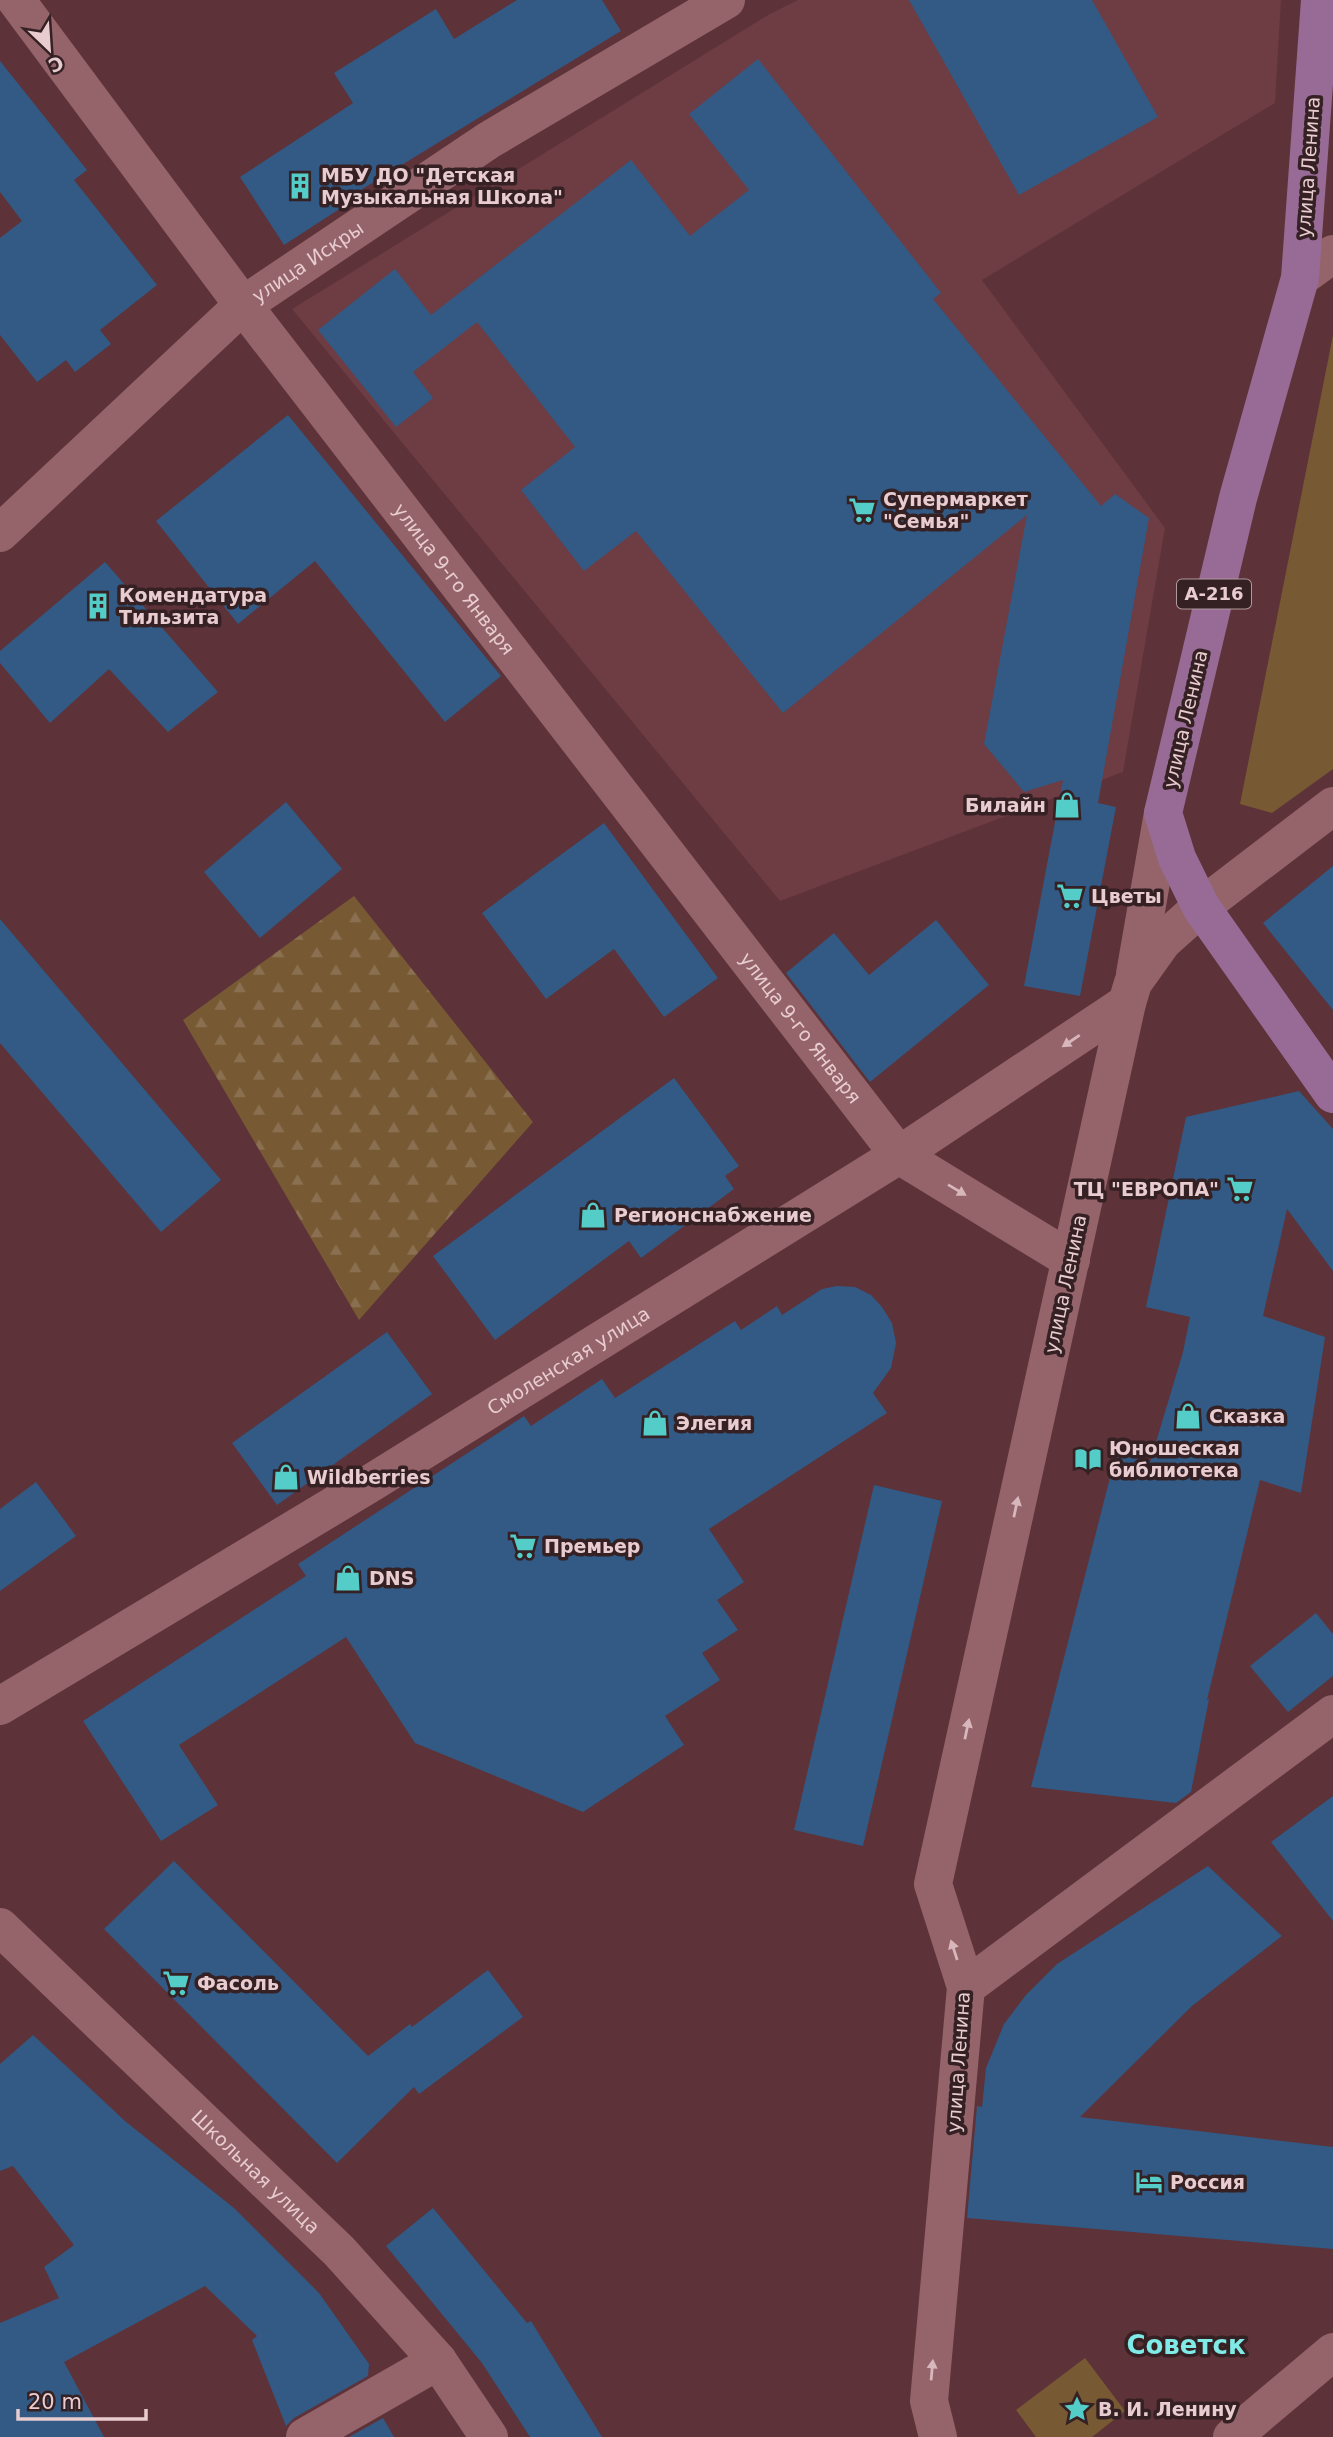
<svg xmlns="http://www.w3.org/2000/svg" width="1333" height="2437" font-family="'DejaVu Sans',sans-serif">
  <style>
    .built { fill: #6e3c43 }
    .green { fill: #775934 }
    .forest { fill: url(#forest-firs) }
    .building { fill: #325a84 }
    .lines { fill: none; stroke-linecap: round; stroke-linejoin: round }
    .minor { stroke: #94646a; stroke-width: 38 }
    .tertiary { stroke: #94646a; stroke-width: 38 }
    .primary { stroke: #976b96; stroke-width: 38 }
    .oneway { fill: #d7b7bb }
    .labels { text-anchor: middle; stroke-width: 7; stroke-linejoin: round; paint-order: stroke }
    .shield { fill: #352124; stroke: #b2999c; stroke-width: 2 }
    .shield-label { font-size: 18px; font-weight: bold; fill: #e8cccf }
    .street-label { font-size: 19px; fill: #e8cccf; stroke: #352124 }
    .poi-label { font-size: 19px; font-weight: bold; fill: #e8cccf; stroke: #352124; text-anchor: start }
    .district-label { font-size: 26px; font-weight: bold; fill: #80ebe6; stroke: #352124 }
  </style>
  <defs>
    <pattern id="forest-firs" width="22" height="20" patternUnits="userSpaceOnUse" patternTransform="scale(1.75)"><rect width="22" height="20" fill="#775934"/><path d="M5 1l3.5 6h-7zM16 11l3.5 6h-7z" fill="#8a7050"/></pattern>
  </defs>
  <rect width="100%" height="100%" fill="#5d3238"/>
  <path class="built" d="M798,0H1281L1275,103L982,280L1165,528L1123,772L780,901L292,309L768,15Z"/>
  <g class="green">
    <path d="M1333,335V769L1272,813L1240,804Z"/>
    <path d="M1085,2358L1125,2411L1092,2437H1036L1016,2410Z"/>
  </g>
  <path class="forest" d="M354,896L533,1122L359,1320L183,1020Z"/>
  <g class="building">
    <path d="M517,0H602L621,31L359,191L361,195L284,245L240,177L353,103L334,73L436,9L454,39Z"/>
    <path d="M909,0H1092L1158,117L1019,195Z"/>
    <path d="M758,59L941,293L933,299L1101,506L1115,494L1149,518L1098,803L1116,807L1080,996L1024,986L1063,780L1024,792L984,744L1027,515L783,713L636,531L584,571L521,490L575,447L477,322L413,372L433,398L396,427L318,330L395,269L431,315L631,160L690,236L749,190L689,114Z"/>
    <path d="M0,61L87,170L74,180L157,285L100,330L111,344L75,372L66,360L37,382L0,335V238L22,221L0,192Z"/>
    <path d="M288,415L501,676L445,722L315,561L238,624L156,521Z"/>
    <path d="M105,562L218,692L168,732L109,669L50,723L0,663V651Z"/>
    <path d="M286,802L342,869L260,938L204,872Z"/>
    <path d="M604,823L718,978L664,1017L614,949L546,999L482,913Z"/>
    <path d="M1333,866V1010L1263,923Z"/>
    <path d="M0,919L221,1180L161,1232L0,1043Z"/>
    <path d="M936,920L989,985L870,1082L786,973L834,933L869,975Z"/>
    <path d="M674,1078L739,1166L725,1176L734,1189L641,1258L629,1241L495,1340L433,1256Z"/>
    <path d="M1299,1091L1333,1129V1271L1287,1209L1263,1316L1325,1337L1301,1493L1260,1480L1207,1700L1209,1699L1191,1792L1176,1803L1031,1787L1116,1454L1150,1462L1183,1352L1190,1317L1146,1307L1186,1117Z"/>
    <path d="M837,1286L855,1287L871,1295L882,1307L892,1323L896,1343L891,1368L873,1393L887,1413L709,1529L744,1582L717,1600L738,1630L702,1653L720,1680L665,1716L684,1745L583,1812L415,1743L346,1637L179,1745L218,1805L161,1841L83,1721L306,1576L298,1564L524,1416L531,1426L602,1379L615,1398L735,1321L741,1330L777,1306L782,1315L822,1289Z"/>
    <path d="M387,1332L432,1394L277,1505L232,1443Z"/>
    <path d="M36,1482L76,1536L0,1591V1509Z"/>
    <path d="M874,1485L942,1501L863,1846L794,1830Z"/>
    <path d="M1316,1613L1333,1634V1676L1288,1712L1250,1666Z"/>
    <path d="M1333,1796V1921L1271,1842Z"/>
    <path d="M174,1861L368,2056L410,2024L412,2027L488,1970L523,2017L419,2094L414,2087L337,2163L104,1929Z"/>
    <path d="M1208,1866L1282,1936L1192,2006L1080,2117L1333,2147V2249L967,2218L977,2106L982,2107L986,2068L1004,2024L1026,1995L1057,1964Z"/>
    <path d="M33,2035L125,2121L234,2208L319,2293L369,2364L368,2376L294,2418L286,2426L252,2340L257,2336L205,2286L64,2362L104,2437H0V2323L59,2298L44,2267L74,2245L13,2166L0,2171V2064Z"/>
    <path d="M433,2208L527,2323L531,2321L602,2437H530L482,2363L386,2246Z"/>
    <path d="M383,2418L394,2437H349Z"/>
  </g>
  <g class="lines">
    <g class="minor">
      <path id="s1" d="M16,0L243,305L899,1155L1071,1260"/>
      <path id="s2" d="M0,533L243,305L489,140L726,0"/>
      <path d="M1135,974L1163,813"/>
      <path id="s3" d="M0,1706L371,1483L899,1155L1127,1003"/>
      <path id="s4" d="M0,1927L339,2251L438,2361L489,2437"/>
      <path d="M966,1987L1333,1714"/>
      <path d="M305,2437L438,2361"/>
      <path d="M938,2437L929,2401L966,1987L933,1884L1127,1003L1133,983L1163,941L1201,907L1333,806"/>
      <path d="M1232,2437L1333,2352"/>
    </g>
    <path class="tertiary" d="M1300,278L1333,254"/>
    <path class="primary" d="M1320,0L1300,278L1238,498L1163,813L1177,858L1201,907L1333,1094"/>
  </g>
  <defs><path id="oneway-solid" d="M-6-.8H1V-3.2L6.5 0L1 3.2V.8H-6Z" transform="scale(1.75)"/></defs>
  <g class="oneway">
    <use href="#oneway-solid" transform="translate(1071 1041) rotate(146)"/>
    <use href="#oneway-solid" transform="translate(957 1190) rotate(31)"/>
    <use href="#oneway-solid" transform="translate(1016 1507) rotate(-78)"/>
    <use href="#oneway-solid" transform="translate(967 1729) rotate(-78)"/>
    <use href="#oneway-solid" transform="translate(954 1950) rotate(-108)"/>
    <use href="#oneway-solid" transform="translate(932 2370) rotate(-85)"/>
  </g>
  <defs>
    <g id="building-bare" transform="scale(2.1)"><path d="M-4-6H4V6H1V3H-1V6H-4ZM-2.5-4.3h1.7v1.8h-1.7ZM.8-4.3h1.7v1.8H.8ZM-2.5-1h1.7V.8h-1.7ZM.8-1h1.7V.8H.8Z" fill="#54cdc8" stroke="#352124" stroke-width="2.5" paint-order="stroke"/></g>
    <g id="supermarket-bare" transform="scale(2.1)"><path d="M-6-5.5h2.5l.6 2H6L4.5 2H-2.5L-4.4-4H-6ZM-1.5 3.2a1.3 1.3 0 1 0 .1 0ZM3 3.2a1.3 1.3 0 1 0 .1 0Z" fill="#54cdc8" stroke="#352124" stroke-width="2.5" paint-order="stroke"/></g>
    <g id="shop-bare" transform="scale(2.1)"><path d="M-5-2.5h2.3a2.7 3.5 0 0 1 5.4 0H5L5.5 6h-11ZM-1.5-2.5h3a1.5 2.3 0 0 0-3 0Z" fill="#54cdc8" stroke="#352124" stroke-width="2.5" paint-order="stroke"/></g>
    <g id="library-bare" transform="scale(2.1)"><path d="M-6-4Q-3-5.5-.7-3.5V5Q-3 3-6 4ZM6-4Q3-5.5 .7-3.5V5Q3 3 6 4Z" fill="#54cdc8" stroke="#352124" stroke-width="2.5" paint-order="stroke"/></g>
    <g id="hotel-bare" transform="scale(2.1)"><path d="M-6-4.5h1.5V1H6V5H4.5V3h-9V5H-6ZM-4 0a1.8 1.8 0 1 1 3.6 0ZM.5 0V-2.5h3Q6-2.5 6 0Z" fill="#54cdc8" stroke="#352124" stroke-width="2.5" paint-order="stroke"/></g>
    <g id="sight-bare" transform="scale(2.1)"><path d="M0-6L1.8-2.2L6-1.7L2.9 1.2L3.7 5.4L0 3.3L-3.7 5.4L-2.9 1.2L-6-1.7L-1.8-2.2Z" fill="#54cdc8" stroke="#352124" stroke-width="2.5" paint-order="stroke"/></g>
  </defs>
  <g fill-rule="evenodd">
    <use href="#building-bare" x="300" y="186"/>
    <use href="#supermarket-bare" x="862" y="510"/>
    <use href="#building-bare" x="98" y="606"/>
    <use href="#shop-bare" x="1067" y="805"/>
    <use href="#supermarket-bare" x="1070" y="896"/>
    <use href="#supermarket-bare" x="1240" y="1189"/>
    <use href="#shop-bare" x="593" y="1215"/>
    <use href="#shop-bare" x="1188" y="1416"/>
    <use href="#shop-bare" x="655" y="1423"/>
    <use href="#library-bare" x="1088" y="1459"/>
    <use href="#shop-bare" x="286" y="1477"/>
    <use href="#supermarket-bare" x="523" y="1546"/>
    <use href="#shop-bare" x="348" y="1578"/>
    <use href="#supermarket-bare" x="176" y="1983"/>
    <use href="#hotel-bare" x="1149" y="2182"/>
    <use href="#sight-bare" x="1077" y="2409"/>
  </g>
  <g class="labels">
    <rect class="shield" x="1177" y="579.5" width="74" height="29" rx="5"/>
    <g class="shield-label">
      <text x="1214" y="600">А-216</text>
    </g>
    <g class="street-label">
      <text transform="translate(1308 167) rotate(-86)" y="7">улица Ленина</text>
      <text dy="7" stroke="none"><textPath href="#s2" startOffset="411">улица Искры</textPath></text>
      <text dy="7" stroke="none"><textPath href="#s1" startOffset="726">улица 9-го Января</textPath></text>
      <text transform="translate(1185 719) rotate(-77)" y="7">улица Ленина</text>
      <text dy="7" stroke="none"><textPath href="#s1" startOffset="1293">улица 9-го Января</textPath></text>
      <text transform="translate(1065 1284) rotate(-78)" y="7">улица Ленина</text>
      <text dy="7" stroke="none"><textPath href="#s3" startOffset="665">Смоленская улица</textPath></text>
      <text transform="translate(958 2062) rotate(-86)" y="7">улица Ленина</text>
      <text dy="7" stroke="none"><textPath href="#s4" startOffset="354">Школьная улица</textPath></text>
    </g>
    <g class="poi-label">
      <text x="321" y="182">МБУ ДО "Детская<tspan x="321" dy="22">Музыкальная Школа"</tspan></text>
      <text x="883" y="506">Супермаркет<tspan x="883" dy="22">"Семья"</tspan></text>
      <text x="119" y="602">Комендатура<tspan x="119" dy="22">Тильзита</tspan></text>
      <text x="1046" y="812" text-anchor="end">Билайн</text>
      <text x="1091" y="903">Цветы</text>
      <text x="1219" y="1196" text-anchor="end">ТЦ "ЕВРОПА"</text>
      <text x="614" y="1222">Регионснабжение</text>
      <text x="1209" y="1423">Сказка</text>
      <text x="676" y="1430">Элегия</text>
      <text x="1109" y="1455">Юношеская<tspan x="1109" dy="22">библиотека</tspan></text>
      <text x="307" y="1484">Wildberries</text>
      <text x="544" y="1553">Премьер</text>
      <text x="369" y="1585">DNS</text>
      <text x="197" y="1990">Фасоль</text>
      <text x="1170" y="2189">Россия</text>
      <text x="1098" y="2416">В. И. Ленину</text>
    </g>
    <g class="district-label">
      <text x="1186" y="2354">Советск</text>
    </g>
  </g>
  <g transform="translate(49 49) rotate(155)" stroke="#352124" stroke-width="5" paint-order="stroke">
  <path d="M0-5L12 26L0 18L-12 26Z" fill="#e8cccf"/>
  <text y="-10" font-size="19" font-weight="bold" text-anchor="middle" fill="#e8cccf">С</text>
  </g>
  <path d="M18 2409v10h128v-10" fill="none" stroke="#e8cccf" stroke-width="3.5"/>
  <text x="28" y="2409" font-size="21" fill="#e8cccf" stroke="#352124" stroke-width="5" paint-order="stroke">20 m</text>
</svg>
